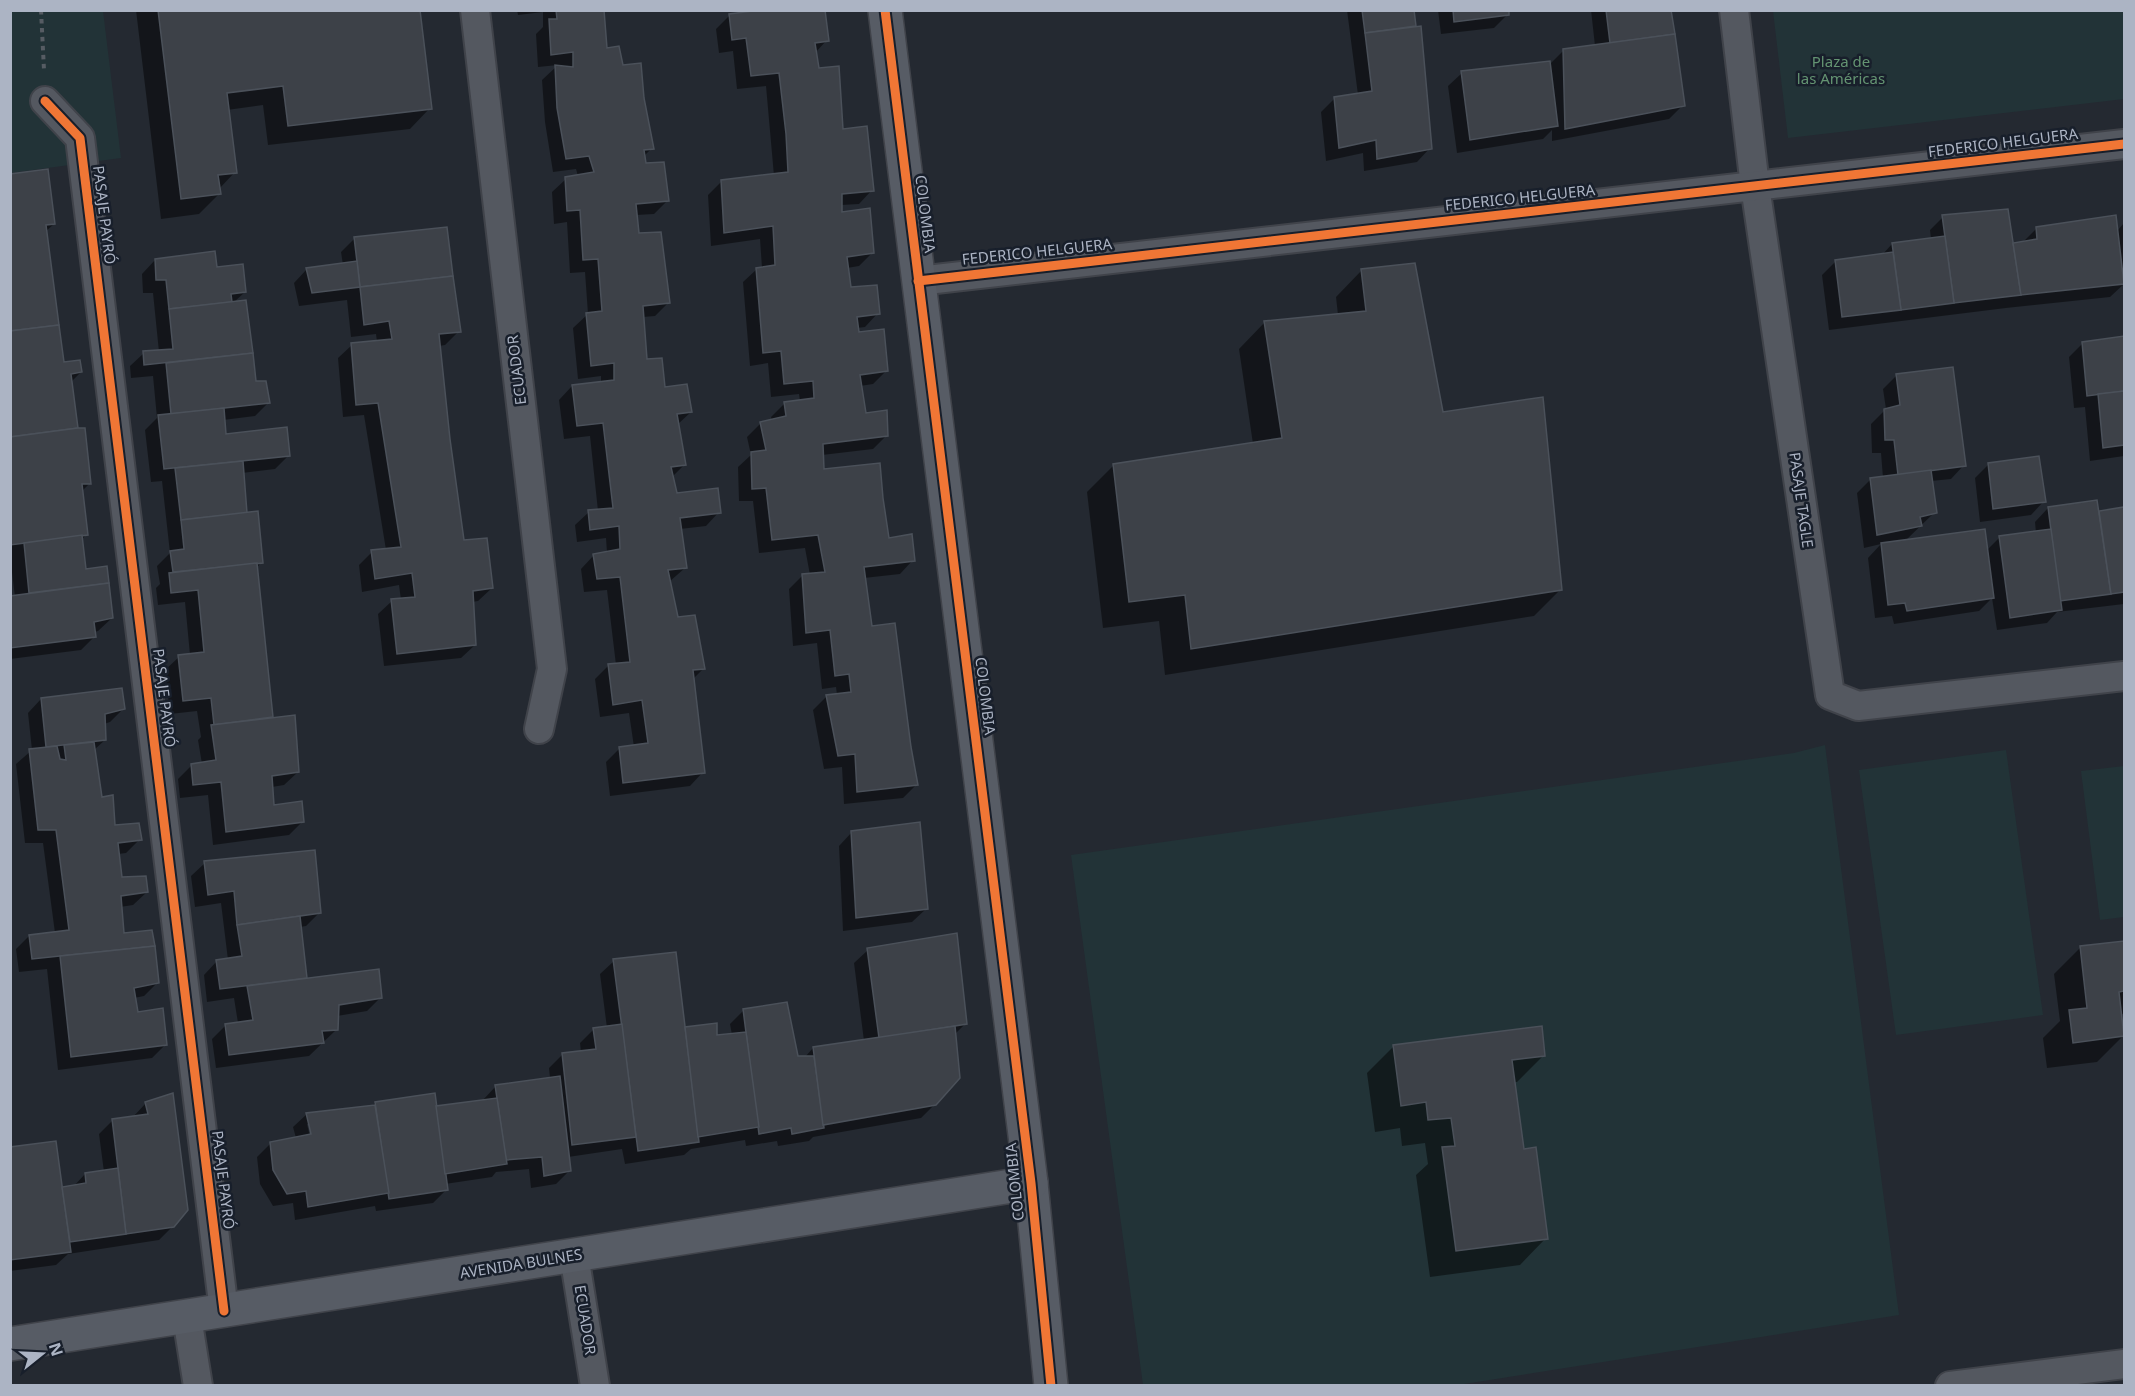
<svg xmlns="http://www.w3.org/2000/svg" width="2135" height="1396" font-family="'Noto Sans',sans-serif">
  <style>
    .green { fill: #223337 }
    .shadow { fill: #0007; fill-rule: evenodd }
    .building { fill: #3d4148; stroke: #4b515a; stroke-width: 1.5 }
    .lines { fill: none; stroke-linecap: round; stroke-linejoin: round }
    .street-casing { stroke: #40434a; stroke-width: 32 }
    .secondary-casing { stroke: #40434a; stroke-width: 36 }
    .path { stroke: #565c63; stroke-width: 4; stroke-dasharray: 4.5 4.5; stroke-linecap: butt }
    .street { stroke: #545860; stroke-width: 28 }
    .secondary { stroke: #575c65; stroke-width: 33 }
    .cycleway-casing { stroke: #181f2b; stroke-width: 13 }
    .cycleway { stroke: #f07635; stroke-width: 9 }
    .labels { text-anchor: middle; stroke-width: 5; stroke-linejoin: round; paint-order: stroke }
    .park-label { font-size: 15px; fill: #649472; stroke: #181f2b }
    .street-label { font-size: 15px; fill: #acb4c4; stroke: #181f2b }
  </style>
  <rect width="100%" height="100%" fill="#242931"/>
  <g class="green">
    <path d="M10,11H103L121,158L11,173Z"/>
    <path d="M1773,11H2124V99L1788,138Z"/>
    <path d="M1825,745L1899,1315L1458,1385H1143L1071,855L1794,753Z"/>
    <path d="M2006,750L2043,1015L1896,1035L1859,770Z"/>
    <path d="M2124,766V917L2100,920L2081,771Z"/>
  </g>
  <g class="shadow">
    <path d="M136,10H354L430,108L410,129L268,145L263,105L227,110L235,172L219,189V194L199,214L161,219Z"/>
    <path d="M517,10H602L606,49L622,67L643,98L652,148L643,157L644,165L668,200L654,214L636,215L638,235L669,302L655,316L643,317L646,361L664,389L691,412L677,425L684,465L672,477L676,495L719,512L706,526L680,529L685,568L669,582L677,619L704,668L693,679L703,772L690,786L610,796L606,762L619,749L634,747L629,713L600,717L595,679L608,666L616,665L607,590L584,592L581,569L594,555L607,553L606,538L577,542L575,525L589,512L598,511L590,436L564,439L559,400L572,386L601,383V376L578,379L573,328L588,314L585,272L570,273L567,222L554,224L552,192L566,179L578,176L576,169L553,172L545,122L542,80L558,65L538,67L536,34L543,27V12L518,15Z"/>
    <path d="M755,10H827L824,14L827,40L815,53L817,70L842,131L872,190L859,204L841,205V213L872,253L859,266L847,268L850,288L878,313L865,327L857,328V334L886,371L873,384L860,386L864,415L887,435L873,449L822,455L823,471L888,540L913,560L900,574L864,578L871,627L909,747L917,784L903,798L844,804L842,767L824,769L813,710L826,697L837,695L836,687L822,689L817,643L793,646L789,589L803,575H810L805,548L759,553L753,501H739L738,467L751,455L747,437L760,424L772,421L771,417L785,403L800,401L799,394L771,397L768,363L750,366L743,282L757,269L762,268L760,239L711,246L708,195L721,182L774,176L766,86L737,89L733,51L719,53L716,29L730,15L756,13Z"/>
    <path d="M1347,10H1412L1430,148L1417,162L1364,171L1363,153L1326,161L1321,112L1334,99L1358,95Z"/>
    <path d="M1438,10H1507L1508,14L1494,28L1441,34Z"/>
    <path d="M1591,10H1669L1683,105L1669,119L1552,141V130L1543,139L1457,153L1448,86L1462,73L1549,65L1564,50L1595,46Z"/>
    <path d="M10,175L54,224L45,232L62,364L81,372L71,382L77,430L90,483L81,492L87,534L81,540L84,571L106,568L112,618L98,631L94,632V637L81,650L10,659V597H15L10,556Z"/>
    <path d="M1943,217L2012,244L2023,242L2037,228L2117,231L2124,223V284L2110,297L2006,308L1829,330L1822,275L1835,262L1882,255L1892,244L1931,239L1930,230Z"/>
    <path d="M355,238L459,331L445,345L439,346L448,439L462,542L492,588L478,601L472,602L475,645L461,658L384,666L378,614L392,601L401,600L399,585L362,592L359,565L372,552L386,550L364,415L343,417L338,358L352,345L377,342L376,334L351,337L347,300L299,306L294,283L307,269L343,265L341,252Z"/>
    <path d="M155,260L216,269L245,292L233,303L245,302L255,383L268,403L255,416L223,420L224,436L288,456L275,469L242,473L246,514L262,562L256,568L272,719L298,772L284,785L272,787L273,807L303,821L289,835L213,845L208,795L180,798L178,779L191,766L202,764L198,740L201,737L197,711L170,714L165,670L179,657L190,655L185,602L158,605L156,588L160,584L157,566L170,553L162,481L151,482L145,430L157,418L153,376L131,378L130,366L144,353L159,352L153,293H143L142,274Z"/>
    <path d="M1362,270L1442,414L1560,590L1534,616L1165,675L1159,621L1103,628L1087,492L1114,465L1253,444L1239,349L1265,322L1338,315L1336,297Z"/>
    <path d="M2124,338V456L2090,461L2085,407L2074,408L2069,357L2082,344Z"/>
    <path d="M1897,375L1964,465L1951,479L1931,481L1935,512L1905,541L1986,551L1999,538L2036,533L2035,522L2048,508L2097,512L2124,509V604L2057,612L2047,623L1997,630L1992,598L1979,611L1894,624L1892,616L1875,618L1868,558L1881,544L1864,548L1857,493L1870,480L1883,478L1881,453H1872L1871,424L1886,409L1883,389Z"/>
    <path d="M1989,464L2044,501L2031,515L1980,522L1975,478Z"/>
    <path d="M41,699L123,709L110,722L104,724L105,740L94,750L101,798L114,827L140,839L126,853L118,854L121,878L147,892L133,905L120,907L122,934L158,982L144,996L134,998L136,1013L166,1044L152,1058L58,1070L47,969L19,972L16,949L29,936L55,933L43,843H25L16,764L32,750L28,713Z"/>
    <path d="M852,832L926,909L912,922L843,931L839,846Z"/>
    <path d="M205,863L319,913L306,926L300,927L306,979L381,997L367,1011L337,1016L336,1030L309,1056L216,1068L212,1039L226,1025L238,1023L234,998L207,1002L204,975L217,961L228,960L221,903L195,907L191,876Z"/>
    <path d="M2124,942V1014H2120L2123,1036L2097,1062L2047,1068L2043,1038L2060,1021L2054,974L2081,947Z"/>
    <path d="M868,950L965,1024L954,1035L935,1104L921,1118L813,1137L809,1141L778,1146L777,1141L746,1146L745,1140L691,1149L684,1155L625,1164L622,1149L568,1157L569,1171L556,1184L531,1188L529,1169L496,1172L492,1177L445,1184L446,1190L433,1203L376,1211L375,1206L295,1220L293,1203L273,1206L260,1184L257,1157L271,1143L296,1138L293,1127L307,1114L371,1107L375,1103L435,1108L482,1101L496,1086L550,1078L549,1068L562,1055L581,1052L580,1043L594,1029L607,1028L600,974L614,961L684,1028L716,1037L732,1035L730,1024L744,1010L797,1057H805L813,1048L864,1041L854,963ZM307,1124H310L314,1141H311Z"/>
    <path d="M1393,1047L1544,1055L1517,1082H1513L1522,1150L1546,1238L1520,1265L1430,1277L1416,1175L1428,1164L1425,1143L1402,1146L1400,1128L1375,1132L1367,1073Z"/>
    <path d="M146,1103L173,1226L159,1240L68,1254L56,1265L10,1271V1148L61,1189L73,1187L85,1174L104,1172L99,1134L113,1120L132,1118Z"/>
  </g>
  <g class="building">
    <path d="M158,10H420L432,109L288,126L283,86L227,93L237,173L218,175L221,194L181,199Z"/>
    <path d="M556,10H604L607,48L619,46L623,65L641,63L644,98L654,149L644,150L646,163L664,162L669,201L636,204L639,233L661,232L670,303L643,306L647,359L662,358L665,387L687,384L692,412L677,414L686,465L671,467L677,493L718,488L721,513L680,518L687,568L668,570L678,617L695,615L705,669L693,670L705,773L623,783L619,747L648,743L642,700L613,705L608,664L630,662L620,577L597,579L593,554L620,549L619,526L590,530L588,510L613,508L603,423L577,426L572,385L614,380V363L591,366L586,313L602,311L598,259L583,260L580,210L567,211L565,177L594,172L589,156L566,159L557,108L555,65L573,67V52L551,55L549,19H557Z"/>
    <path d="M761,10H825L829,41L815,43L819,68L839,66L843,129L867,126L874,191L842,194V212L870,208L874,253L847,257L851,287L877,285L880,314L857,317L859,332L884,329L888,371L860,375L866,413L887,410L888,436L823,444L824,469L880,463L883,498L889,538L912,534L915,561L864,567L872,626L895,623L911,747L918,785L857,792L855,754L838,756L826,695L851,692L849,674L835,676L830,630L806,633L802,574L825,572L818,535L772,540L766,488L752,489L751,452L766,450L760,422L786,416L784,402L814,398L813,381L784,384L781,351L763,353L756,268L775,265L773,226L724,233L721,180L788,172L786,134L779,73L751,76L746,38L732,40L729,14Z"/>
    <path d="M1362,10H1414L1416,26L1365,33Z"/>
    <path d="M1453,10H1509V15L1454,22Z"/>
    <path d="M1606,10H1671L1675,34L1610,43Z"/>
    <path d="M1421,26L1432,149L1377,159L1376,140L1339,148L1334,97L1372,91L1365,33Z"/>
    <path d="M1675,34L1685,106L1565,129L1563,49Z"/>
    <path d="M1550,61L1558,126L1470,140L1461,71Z"/>
    <path d="M48,169L55,224L46,225L59,325L10,331V174Z"/>
    <path d="M2008,209L2021,295L1954,303L1942,215Z"/>
    <path d="M2116,215L2124,284L2021,295L2013,243L2037,239L2036,227Z"/>
    <path d="M447,227L453,276L360,287L354,237Z"/>
    <path d="M1945,236L1954,303L1901,310L1892,243Z"/>
    <path d="M215,251L217,267L243,264L246,292L231,294L232,302L169,309L166,280H156L155,259Z"/>
    <path d="M1893,252L1901,310L1842,317L1835,260Z"/>
    <path d="M357,261L360,287L312,293L306,268Z"/>
    <path d="M1415,263L1443,412L1543,397L1562,590L1191,649L1185,595L1129,602L1113,464L1282,438L1264,321L1366,311L1361,269Z"/>
    <path d="M453,276L461,332L439,334L450,439L464,540L487,538L493,588L473,591L476,645L397,654L391,599L415,597L412,573L375,579L371,550L401,547L378,403L356,405L351,343L392,339L389,321L364,325L360,287Z"/>
    <path d="M246,300L253,353L144,365L143,351L173,349L169,309Z"/>
    <path d="M59,325L64,362L80,360L82,372L71,374L78,428L10,437V331Z"/>
    <path d="M2124,336V391L2087,396L2082,342Z"/>
    <path d="M253,353L256,381H266L270,403L171,414L166,363Z"/>
    <path d="M1953,367L1966,466L1898,475L1894,440H1885L1884,409L1900,405L1896,374Z"/>
    <path d="M2124,391V445L2103,448L2098,394Z"/>
    <path d="M224,408L226,434L287,427L290,456L164,469L158,415Z"/>
    <path d="M78,428H85L91,484H82L88,535L10,545V437Z"/>
    <path d="M2039,456L2046,502L1993,509L1988,463Z"/>
    <path d="M243,461L247,513L181,520L175,468Z"/>
    <path d="M1931,470L1937,513L1920,517L1922,526L1877,535L1870,478Z"/>
    <path d="M2097,500L2111,594L2060,601L2048,507Z"/>
    <path d="M2124,507V592L2111,594L2099,511Z"/>
    <path d="M258,511L263,563L173,572L170,551L184,549L181,520Z"/>
    <path d="M1985,529L1994,598L1907,611L1905,603L1888,605L1881,543Z"/>
    <path d="M2051,529L2062,610L2010,618L1999,536Z"/>
    <path d="M82,535L86,569L107,566L109,583L29,593L24,543Z"/>
    <path d="M257,563L273,717L214,725L211,698L183,701L178,655L204,652L198,590L171,593L169,573Z"/>
    <path d="M109,583L113,618L94,622L96,637L10,648V596Z"/>
    <path d="M122,688L125,709L105,714L106,740L46,747L41,698Z"/>
    <path d="M295,715L299,772L272,776L274,805L302,801L304,822L226,832L221,782L193,785L191,764L216,760L211,725Z"/>
    <path d="M94,742L102,797L113,795L115,825L139,823L142,840L118,843L122,877L146,876L148,892L121,896L124,933L152,930L155,946L32,959L29,935L69,930L56,830H38L29,749L57,746L60,759L66,760L64,745Z"/>
    <path d="M920,822L928,909L856,918L851,831Z"/>
    <path d="M315,850L321,913L237,925L234,891L208,895L204,861Z"/>
    <path d="M300,916L307,978L220,989L216,960L242,956L237,925Z"/>
    <path d="M957,933L967,1024L879,1038L867,948Z"/>
    <path d="M2124,941V991L2119,992L2124,1036L2073,1043L2069,1010L2087,1008L2080,946Z"/>
    <path d="M155,946L159,983L134,988L138,1012L163,1008L167,1045L71,1057L60,956Z"/>
    <path d="M676,952L699,1142L638,1151L613,959Z"/>
    <path d="M379,969L382,998L339,1005L338,1030L322,1031L324,1043L229,1055L225,1024L253,1020L247,986Z"/>
    <path d="M787,1002L798,1056H814L824,1128L792,1134L791,1128L759,1134L743,1009Z"/>
    <path d="M717,1023V1035L746,1032L759,1127L698,1137L685,1027Z"/>
    <path d="M622,1024L636,1137L572,1145L562,1053L596,1049L593,1028Z"/>
    <path d="M955,1026L960,1078L936,1105L823,1125L813,1047Z"/>
    <path d="M1542,1026L1545,1056L1512,1060L1524,1149L1536,1147L1548,1239L1456,1251L1442,1147L1455,1146L1451,1118L1428,1120L1426,1102L1401,1106L1393,1045Z"/>
    <path d="M560,1076L571,1171L544,1176L542,1157L506,1160L495,1085Z"/>
    <path d="M173,1093L188,1210L174,1227L126,1234L112,1119L148,1114L145,1102Z"/>
    <path d="M435,1093L448,1190L389,1199L375,1102Z"/>
    <path d="M497,1098L507,1164L445,1174L436,1106Z"/>
    <path d="M375,1105L389,1193L308,1207L306,1191L287,1194L273,1170L270,1142L311,1134L306,1113Z"/>
    <path d="M56,1141L71,1252L10,1260V1147Z"/>
    <path d="M118,1168L126,1234L70,1242L62,1187L86,1183L85,1173Z"/>
  </g>
  <g class="lines">
    <g class="street-casing">
      <g id="street">
        <path d="M475,10L552,669L539,729"/>
        <path d="M1734,10L1755,186L1830,695L1858,706L2124,676"/>
        <path d="M45,101L80,138L224,1311"/>
        <path d="M918,281L2124,144"/>
        <path d="M574,1255L595,1386"/>
        <path d="M187,1317L198,1386"/>
        <path d="M1950,1386L2124,1364"/>
      </g>
    </g>
    <g class="secondary-casing">
      <g id="secondary">
        <path d="M885,10L1031,1183L1051,1386"/>
        <path d="M10,1344L1031,1183"/>
      </g>
    </g>
    <path class="path" d="M41,10L44,70"/>
    <use href="#street" class="street"/>
    <use href="#secondary" class="secondary"/>
    <g class="cycleway-casing">
      <g id="cycleway">
        <path d="M885,10L1031,1183L1051,1386"/>
        <path d="M45,101L80,138L224,1311"/>
        <path d="M918,281L2124,144"/>
      </g>
    </g>
    <use href="#cycleway" class="cycleway"/>
  </g>
  <g class="labels">
    <g class="park-label">
      <text x="1841" y="67">Plaza de<tspan x="1841" dy="17">las Américas</tspan></text>
    </g>
    <g class="street-label">
      <text transform="translate(2003 143) rotate(-7)" y="5">FEDERICO HELGUERA</text>
      <text transform="translate(1520 198) rotate(-6)" y="5">FEDERICO HELGUERA</text>
      <text transform="translate(925 214) rotate(83)" y="5">COLOMBIA</text>
      <text transform="translate(104 215) rotate(83)" y="5">PASAJE PAYRÓ</text>
      <text transform="translate(1037 252) rotate(-6)" y="5">FEDERICO HELGUERA</text>
      <text transform="translate(517 370) rotate(-97)" y="5">ECUADOR</text>
      <text transform="translate(1801 500) rotate(82)" y="5">PASAJE TAGLE</text>
      <text transform="translate(985 696) rotate(83)" y="5">COLOMBIA</text>
      <text transform="translate(164 698) rotate(83)" y="5">PASAJE PAYRÓ</text>
      <text transform="translate(223 1180) rotate(83)" y="5">PASAJE PAYRÓ</text>
      <text transform="translate(1015 1182) rotate(-96)" y="5">COLOMBIA</text>
      <text transform="translate(521 1264) rotate(-9)" y="5">AVENIDA BULNES</text>
      <text transform="translate(585 1320) rotate(81)" y="5">ECUADOR</text>
    </g>
  </g>
  <rect width="2135" height="1396" fill="none" stroke="#acb4c4" stroke-width="24"/>
  <g transform="translate(42 1354) rotate(72)" stroke="#181f2b" stroke-width="4.5" paint-order="stroke">
  <path d="M0-4.5L10 22L0 15L-10 22Z" fill="#acb4c4"/>
  <text y="-9" font-size="16" font-weight="bold" text-anchor="middle" fill="#acb4c4">N</text>
  </g>
</svg>
